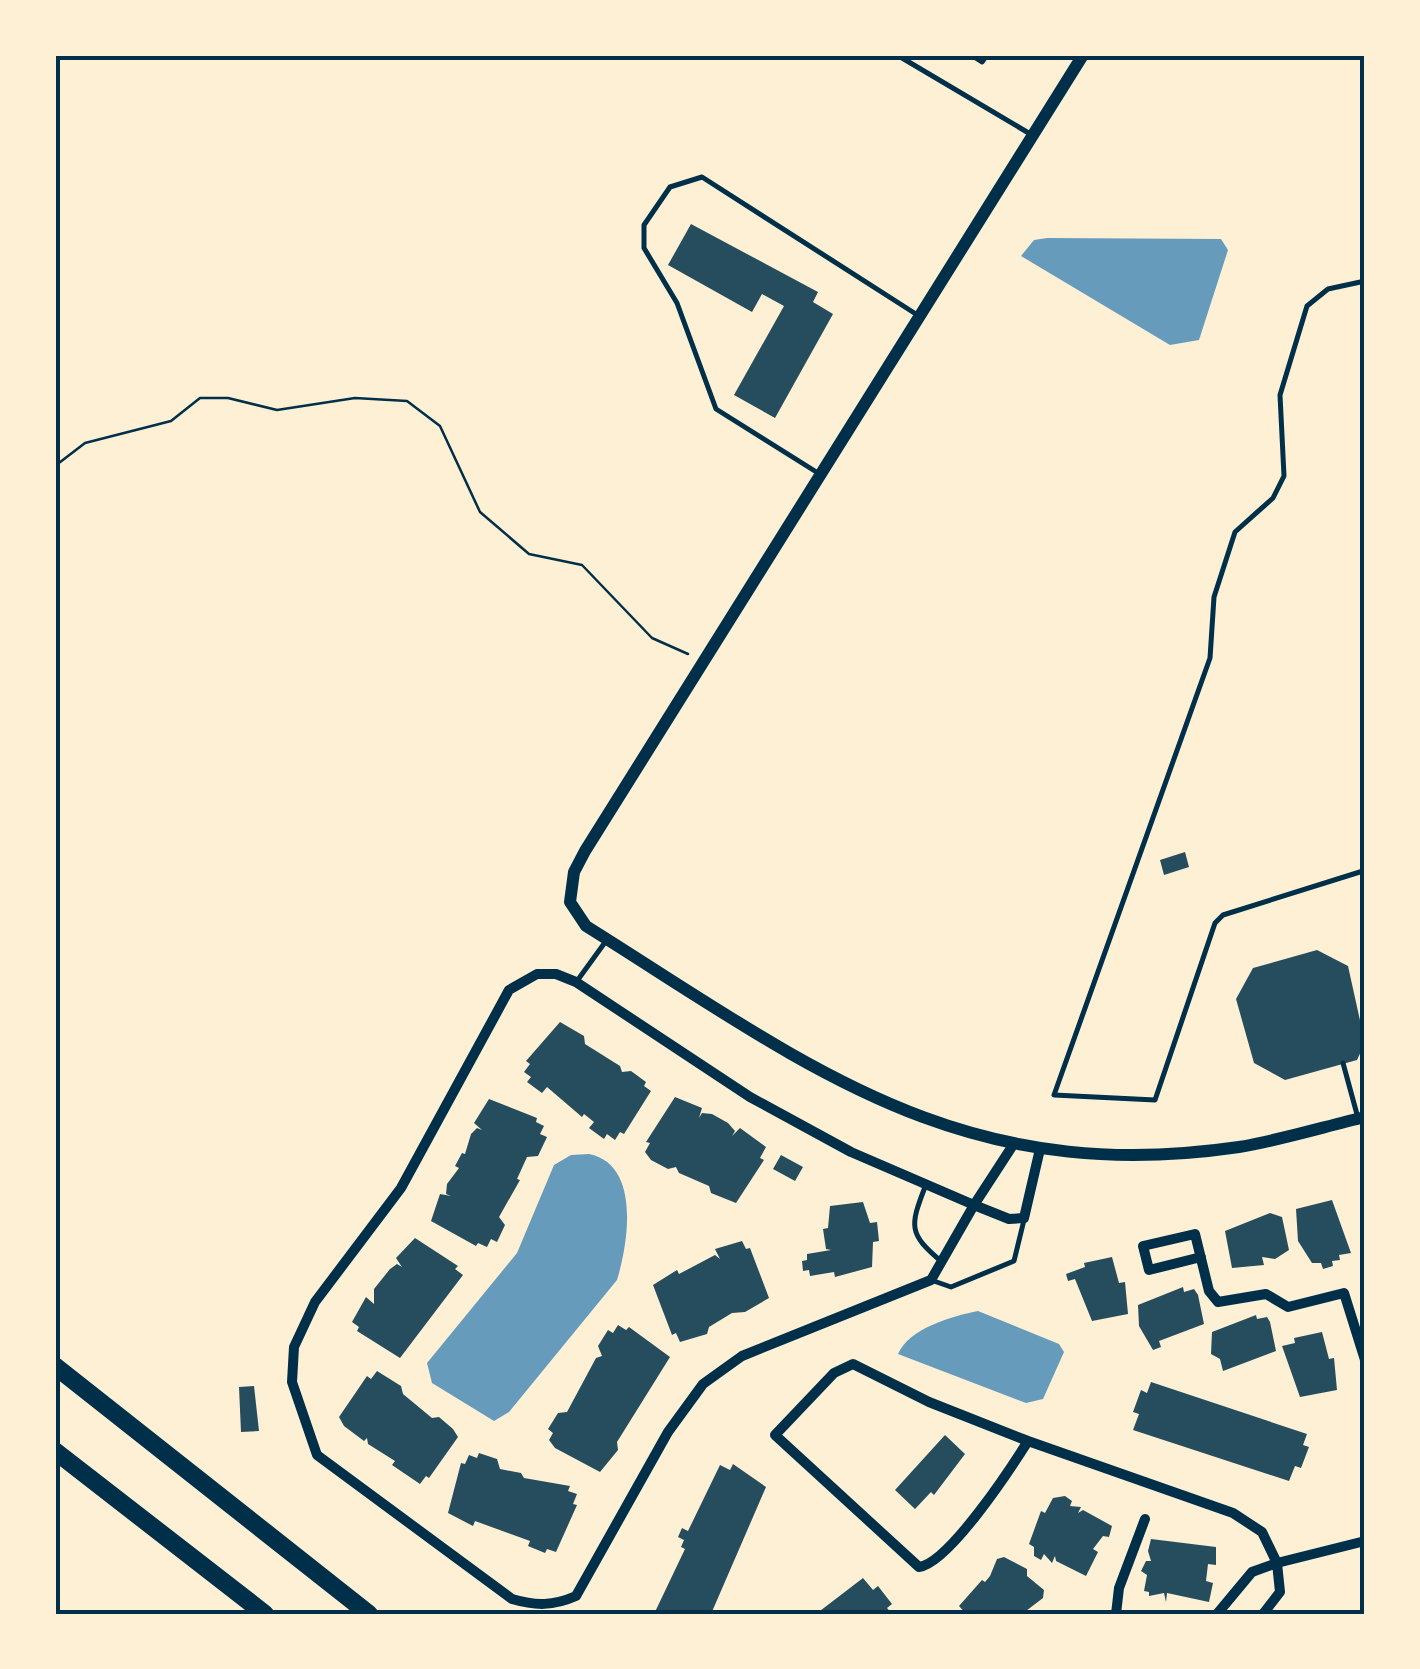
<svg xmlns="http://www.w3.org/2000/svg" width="1420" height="1669" font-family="'Work Sans',sans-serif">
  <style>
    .water { fill: #669bbc }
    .building { fill: #264d5e }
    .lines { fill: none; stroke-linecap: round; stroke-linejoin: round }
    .path { stroke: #003049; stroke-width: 2.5 }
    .service { stroke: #003049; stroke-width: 5 }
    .minor { stroke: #003049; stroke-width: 10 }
    .tertiary { stroke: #003049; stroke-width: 12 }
    .motorway { stroke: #003049; stroke-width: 18 }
    .neatline { fill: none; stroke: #003049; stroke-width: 4 }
  </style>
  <rect width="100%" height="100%" fill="#fdf0d5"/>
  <g class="water">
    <path d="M1047,238L1221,239L1228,250L1199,340L1170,345L1021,256L1034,240Z"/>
    <path d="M589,1154C640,1164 629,1241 617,1280L509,1412L494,1421L432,1383L427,1363L517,1253L554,1165L571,1155Z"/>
    <path d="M978,1311L1059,1344L1064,1352L1043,1399L1026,1403L898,1354C909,1328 953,1316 978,1311Z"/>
  </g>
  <g class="building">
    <path d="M691,224L818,292L813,302L833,314L775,418L734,395L784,306L762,294L752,312L668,265Z"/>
    <path d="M1185,852L1189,867L1164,875L1160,860Z"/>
    <path d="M1317,950L1348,966L1365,1043L1357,1060L1285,1080L1254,1063L1236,999L1253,968Z"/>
    <path d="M560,1022L584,1036L585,1044L620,1066L622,1072L631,1071L646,1082L644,1086L651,1091L624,1134L620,1132L615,1140L607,1134L604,1139L589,1128L594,1122L584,1114L582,1117L547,1087L542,1093L527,1082L531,1077L524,1072L530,1064L526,1061Z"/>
    <path d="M675,1097L702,1108L699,1118L702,1113L712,1114L728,1123L735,1131L732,1136L740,1128L766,1147L760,1158L764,1160L736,1203L711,1193L709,1186L679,1173L676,1167L668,1169L651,1160L645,1152L650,1143L646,1142Z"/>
    <path d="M489,1099L537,1118L536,1122L544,1126L540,1134L547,1137L538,1156L527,1157L517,1179L520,1180L499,1217L505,1225L497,1242L491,1239L487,1247L478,1243L476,1246L431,1221L440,1194L451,1196L446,1194L447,1184L459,1168L455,1166L462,1153L465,1154L471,1134L477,1128L482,1130L474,1123Z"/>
    <path d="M781,1155L803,1167L795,1181L773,1169Z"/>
    <path d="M1332,1200L1351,1253L1339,1255L1340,1260L1332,1261L1333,1266L1323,1269L1321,1263H1312L1298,1241L1296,1209Z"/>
    <path d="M863,1202L870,1223L877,1222L879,1241L873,1242L872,1267L835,1277L834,1272L810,1276L809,1270L803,1271L802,1261L807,1260V1254L831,1250L826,1249L823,1229L828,1228L830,1206Z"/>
    <path d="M1270,1213L1282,1217L1289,1250L1275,1259L1262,1257L1264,1265L1232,1268L1225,1231Z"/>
    <path d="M415,1238L458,1266L455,1269L463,1275L400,1358L357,1331L359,1327L352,1322L366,1297L374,1304V1289L390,1269L397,1264L402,1267L396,1258Z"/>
    <path d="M742,1241L746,1249L750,1248L769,1298L745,1312L732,1313L709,1327L707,1334L680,1342L676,1333L672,1335L653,1285L677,1270L679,1274L715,1255L720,1259L715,1249Z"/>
    <path d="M1112,1257L1119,1283L1125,1282L1128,1314L1092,1321L1075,1279L1068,1281L1066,1274L1085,1267L1084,1263Z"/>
    <path d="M1183,1287L1184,1292L1194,1289L1198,1295L1204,1324L1159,1341L1161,1347L1153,1350L1139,1326L1138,1305Z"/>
    <path d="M1256,1315L1257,1319L1267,1317L1270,1322L1276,1351L1223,1371L1220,1359L1211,1354L1212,1332Z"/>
    <path d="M618,1325L626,1330L629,1327L670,1357L617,1442L618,1450L600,1472L555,1448L549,1440L553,1433L548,1429L558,1413L567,1412L596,1358L602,1356L598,1346L608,1330L613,1333Z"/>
    <path d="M1322,1332L1329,1359L1334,1358L1337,1390L1300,1397L1282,1346L1295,1343L1294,1338Z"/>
    <path d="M377,1371L401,1386L403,1394L432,1418L439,1417L453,1429L458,1437L429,1478L426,1476L420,1484L392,1465L395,1461L368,1444L367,1438L364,1441L344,1426L339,1417L367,1376L371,1379Z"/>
    <path d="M1151,1382L1307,1434L1303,1445L1309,1447L1301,1468L1295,1466L1289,1481L1133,1430L1139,1414L1133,1412L1141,1390L1147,1393Z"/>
    <path d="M254,1386L259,1431L241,1432L239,1387Z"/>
    <path d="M945,1435L965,1454L934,1495L931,1492L915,1509L895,1490Z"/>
    <path d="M479,1453L497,1459L500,1469L521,1473L524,1478L570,1486L568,1491L577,1494L573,1504L577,1505L556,1552L547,1549L545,1553L528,1546L530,1541L475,1521L473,1526L448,1513L461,1463L465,1464L469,1455L477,1458Z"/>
    <path d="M733,1464L766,1487L711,1614H654L685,1549L681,1547L684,1540L678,1537L682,1528L688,1531L720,1465L730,1470Z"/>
    <path d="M1065,1496L1072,1501L1070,1506L1081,1507L1078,1513L1083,1510L1112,1526L1109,1537L1103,1536L1093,1549L1098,1552L1086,1576L1056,1561L1055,1556L1052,1563L1044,1554L1041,1560L1034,1556V1547L1029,1544L1041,1511L1045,1513L1053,1498Z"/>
    <path d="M1151,1539L1216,1547V1565L1208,1564L1206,1581L1213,1583L1209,1602L1167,1593L1166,1602L1164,1593L1149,1596V1592L1144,1591L1147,1575L1141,1571L1146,1561H1151L1148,1551Z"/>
    <path d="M1004,1557L1027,1569V1576L1044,1590L1043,1598L1022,1614H966L959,1606L982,1580L985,1582L990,1576L997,1559Z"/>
    <path d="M863,1578L873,1590L878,1586L892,1604L887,1608L892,1614H816Z"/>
  </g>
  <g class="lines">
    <path class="path" d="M55,466L85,443L171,421L200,398H228L277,410L355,398L407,401L440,426L480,512L529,554L582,565L652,638L688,654"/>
    <g class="service">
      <path d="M897,55L1032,135"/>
      <path d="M971,55L982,62L987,55"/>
      <path d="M1365,281L1328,289L1307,306L1280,395L1284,476L1273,498L1235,532L1214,597L1210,658L1054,1095L1155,1100L1215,923L1223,915L1363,871L1365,879"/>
      <path d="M818,473L716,409L677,303L644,248V225L670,187L702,177L919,316"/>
      <path d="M577,981L606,941"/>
      <path d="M1363,1022H1365"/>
      <path d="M1343,1063L1358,1118"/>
      <path d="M925,1187C910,1226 908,1234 942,1262"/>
      <path d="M931,1280L951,1287L1014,1261L1024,1220"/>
    </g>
    <g class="minor">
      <path d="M537,974H556L576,982L750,1097L851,1152L974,1205L931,1280L742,1356L703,1384L668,1432L576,1596C553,1606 536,1606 512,1599L317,1455L292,1382L294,1347L315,1302L401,1188L509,990Z"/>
      <path d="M1013,1145L974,1205L1009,1219L1024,1218L1040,1149"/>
      <path d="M1201,1257L1149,1270L1143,1246L1195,1234L1209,1291L1218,1302L1266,1294L1288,1307L1344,1293L1365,1360"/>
      <path d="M1028,1441L929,1402L853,1364L834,1373L775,1435L919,1567C949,1563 1011,1468 1028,1441L1233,1513L1262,1532L1277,1563L1365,1541"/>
      <path d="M1116,1614L1119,1588L1145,1519"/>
      <path d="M1217,1614L1252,1572L1277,1563L1280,1592L1263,1614"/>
    </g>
    <path class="tertiary" d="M1083,55L585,851L574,872L570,902L586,926C808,1065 958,1188 1239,1147C1281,1140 1323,1127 1365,1117"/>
    <g class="motorway">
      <path d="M55,1366L369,1614"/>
      <path d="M55,1451L265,1614"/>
    </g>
  </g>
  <rect width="1420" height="1669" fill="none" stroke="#fdf0d5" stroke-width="115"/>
  <rect x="58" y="58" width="1304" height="1554" class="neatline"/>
</svg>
